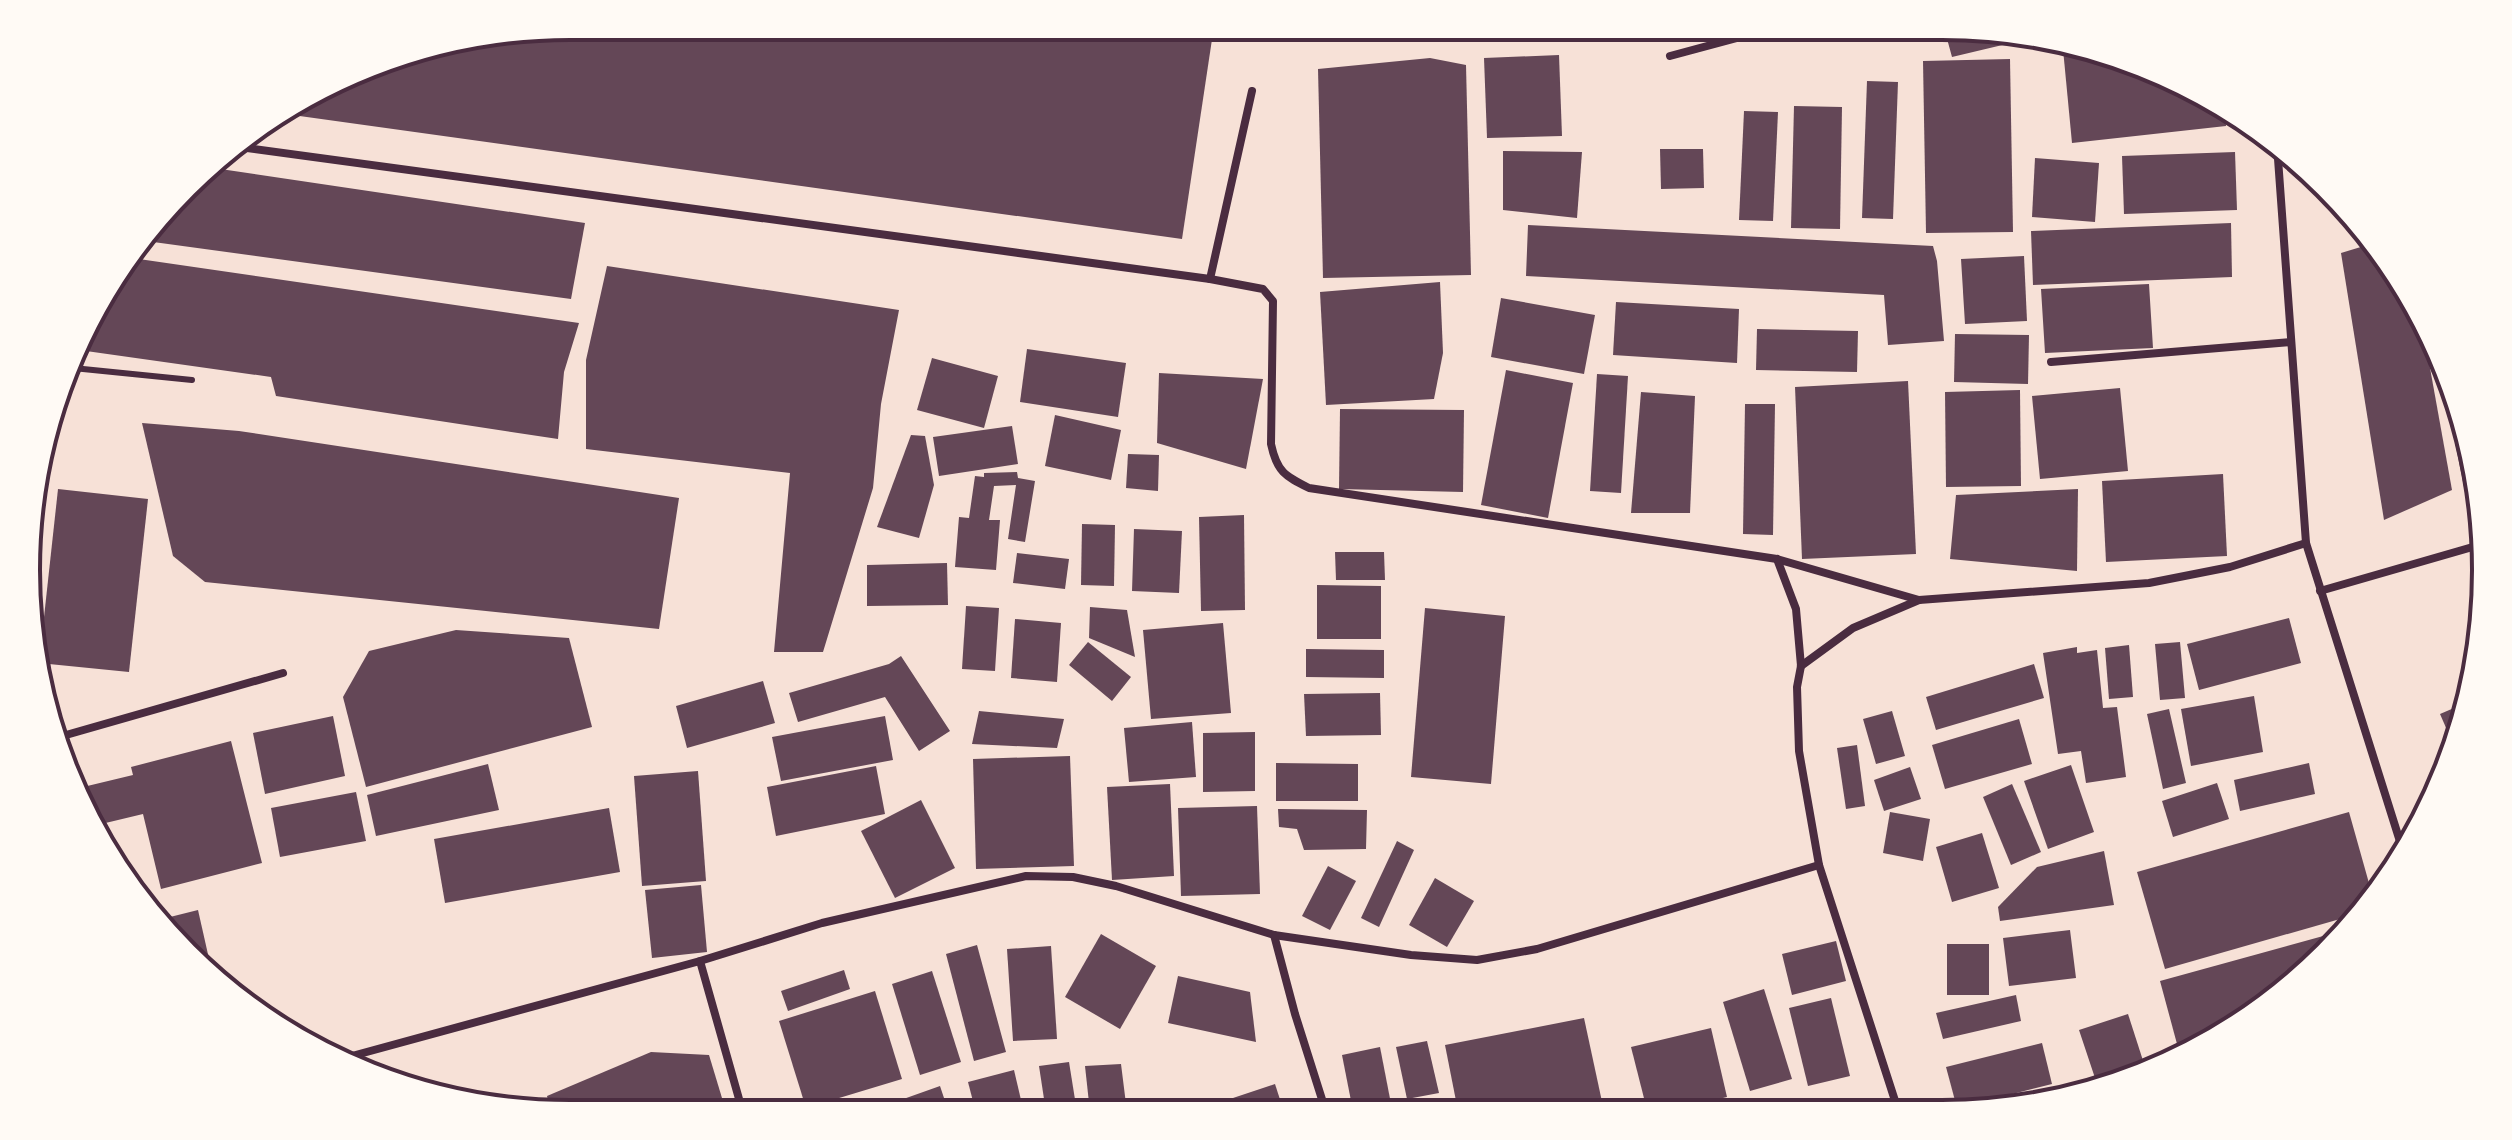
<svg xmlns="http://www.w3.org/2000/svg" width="2512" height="1140" font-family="'Open Sans',sans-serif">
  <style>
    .building { fill: #644757 }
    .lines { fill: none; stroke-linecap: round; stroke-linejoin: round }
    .service { stroke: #4a2c40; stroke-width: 6 }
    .minor { stroke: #4a2c40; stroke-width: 8 }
    .rim { fill: none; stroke: #4a2c40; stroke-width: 4 }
  </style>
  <rect width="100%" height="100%" fill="#f7e1d7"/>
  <g class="building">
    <path d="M570,26H1214L1182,239L278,113L298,99L395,55Z"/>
    <path d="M1931,26H1942L2040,36L1952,57L1946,35L1934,36Z"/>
    <path d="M2075,45L2150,67L2225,107L2226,126L2072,143L2063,49Z"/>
    <path d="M1559,55L1562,136L1487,138L1484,58Z"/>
    <path d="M1430,58L1466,65L1471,275L1323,278L1318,69Z"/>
    <path d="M2010,59L2013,232L1926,233L1923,61Z"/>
    <path d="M1867,81L1898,82L1893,219L1862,218Z"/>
    <path d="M1794,106L1842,107L1840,229L1791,228Z"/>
    <path d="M1744,111L1778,112L1773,221L1739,220Z"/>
    <path d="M1660,149H1703L1704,188L1661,189Z"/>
    <path d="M1503,151L1582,152L1577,218L1503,210Z"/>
    <path d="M2235,152L2237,210L2124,214L2122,156Z"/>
    <path d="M2035,158L2099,163L2095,222L2032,217Z"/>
    <path d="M207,167L585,223L571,299L146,241Z"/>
    <path d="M2231,223L2232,277L2033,285L2031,231Z"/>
    <path d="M1528,225L1933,246L1937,261L1944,341L1888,345L1884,295L1526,276Z"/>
    <path d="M2374,243L2394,267L2421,318L2452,490L2384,520L2341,253Z"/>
    <path d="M2024,256L2027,321L1965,324L1961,259Z"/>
    <path d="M132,258L579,323L564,372L558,439L276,396L271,377L79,350L99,298Z"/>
    <path d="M607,266L899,310L881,404L873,488L823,652H774L790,473L586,449V360Z"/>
    <path d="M1440,282L1443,353L1434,399L1326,405L1320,292Z"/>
    <path d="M2149,284L2153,348L2045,353L2041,289Z"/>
    <path d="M1501,298L1595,315L1584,374L1491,357Z"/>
    <path d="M1616,302L1739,309L1737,363L1613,355Z"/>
    <path d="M1757,329L1858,331L1857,372L1756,370Z"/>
    <path d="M1955,334L2029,335L2028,384L1954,382Z"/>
    <path d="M2436,347L2444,361L2475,463L2483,535L2474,537Z"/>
    <path d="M1027,349L1126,363L1118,417L1020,402Z"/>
    <path d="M932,358L998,376L984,428L917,410Z"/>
    <path d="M1506,370L1573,383L1548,518L1481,505Z"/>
    <path d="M1159,373L1263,379L1246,469L1157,443Z"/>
    <path d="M1597,374L1628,376L1621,493L1590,491Z"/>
    <path d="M1908,381L1916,554L1802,559L1795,387Z"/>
    <path d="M2120,388L2128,471L2040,479L2032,396Z"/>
    <path d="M2020,390L2021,486L1946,487L1945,392Z"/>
    <path d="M1641,392L1695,396L1690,513H1631Z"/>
    <path d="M1745,404H1775L1773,535L1743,534Z"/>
    <path d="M1340,409L1464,410L1463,492L1339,489Z"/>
    <path d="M1055,415L1121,430L1111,480L1045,466Z"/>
    <path d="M142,423L239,431L679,498L659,629L205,582L173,556Z"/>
    <path d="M1012,426L1018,464L939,476L933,437Z"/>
    <path d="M911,435L925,436L934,485L919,538L877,527Z"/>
    <path d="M1128,454L1159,455L1158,491L1126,488Z"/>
    <path d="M1017,472L1018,478L1035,481L1025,542L1008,539L1016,485L994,486L989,520H1000L996,570L955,567L959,517L969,518L975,476L984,477V473Z"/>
    <path d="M2223,474L2227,556L2106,562L2102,481Z"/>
    <path d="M58,489L148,499L129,672L39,663Z"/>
    <path d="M2078,489L2077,571L1950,559L1956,495Z"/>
    <path d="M1244,515L1245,610L1201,611L1199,517Z"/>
    <path d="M1082,524L1115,525L1114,586L1081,585Z"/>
    <path d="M1134,529L1182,531L1179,593L1132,591Z"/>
    <path d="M1335,552H1384L1385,580H1336Z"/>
    <path d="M1017,553L1069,559L1065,589L1013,583Z"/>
    <path d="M947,563L948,605L867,606V565Z"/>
    <path d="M1317,585L1381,586V639H1317Z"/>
    <path d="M966,606L999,608L995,671L962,669Z"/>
    <path d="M1090,607L1127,610L1135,657L1089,638Z"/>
    <path d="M1425,608L1505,616L1491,784L1411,777Z"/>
    <path d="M2289,618L2301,663L2199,690L2187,644Z"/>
    <path d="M1015,619L1061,623L1057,682L1011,678Z"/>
    <path d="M1223,623L1231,713L1151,719L1143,630Z"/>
    <path d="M456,630L569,638L592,727L366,787L343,697L369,651Z"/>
    <path d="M1088,642L1131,677L1112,701L1069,665Z"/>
    <path d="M2180,642L2185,698L2160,700L2155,644Z"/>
    <path d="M2129,645L2133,697L2109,699L2105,648Z"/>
    <path d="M2077,647V653L2097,650L2103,708L2117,707L2126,777L2086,783L2081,751L2058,754L2043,653Z"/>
    <path d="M1306,649L1384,650V678L1306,677Z"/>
    <path d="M901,656L950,731L919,751L885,697L798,722L789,693L889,664Z"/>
    <path d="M2034,664L2044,698L1936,730L1926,697Z"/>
    <path d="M763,681L775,723L687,748L676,706Z"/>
    <path d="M1380,693L1381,735L1306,736L1304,694Z"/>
    <path d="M2254,696L2263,752L2191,766L2181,709Z"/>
    <path d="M2468,702L2458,734L2450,737L2440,714Z"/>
    <path d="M2169,709L2186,783L2163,789L2147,714Z"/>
    <path d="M979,711L1064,719L1057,748L972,744Z"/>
    <path d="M1892,711L1905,756L1876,764L1863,719Z"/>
    <path d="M333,716L345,776L265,794L253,733Z"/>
    <path d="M885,716L893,760L781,781L772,737Z"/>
    <path d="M2019,719L2032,764L1945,789L1932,745Z"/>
    <path d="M1192,722L1196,777L1129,782L1124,728Z"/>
    <path d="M1255,732V791L1203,792V733Z"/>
    <path d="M231,741L262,863L161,889L143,814L93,826L79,788L133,775L131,767Z"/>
    <path d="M1857,745L1865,806L1846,809L1837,748Z"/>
    <path d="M1070,756L1074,866L976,869L973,759Z"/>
    <path d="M1276,763L1358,764V801H1276Z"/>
    <path d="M2309,763L2315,794L2240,811L2234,780Z"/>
    <path d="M488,764L499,810L376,836L367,795Z"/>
    <path d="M2071,765L2094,832L2048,849L2024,781Z"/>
    <path d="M876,766L885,814L776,836L767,787Z"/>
    <path d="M1910,767L1921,799L1884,811L1874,780Z"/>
    <path d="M698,771L706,881L642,886L634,776Z"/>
    <path d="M2217,783L2229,819L2173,837L2162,801Z"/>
    <path d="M1170,784L1174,876L1112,880L1107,787Z"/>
    <path d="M2012,784L2041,852L2011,865L1983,797Z"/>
    <path d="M356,792L366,841L280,857L271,808Z"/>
    <path d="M921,800L955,868L895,898L861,831Z"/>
    <path d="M1257,806L1260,894L1181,896L1178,808Z"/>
    <path d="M609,808L620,872L445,903L434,839Z"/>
    <path d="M1278,809L1367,810L1366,849L1304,850L1297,829L1279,827Z"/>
    <path d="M1890,812L1930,819L1923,861L1883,853Z"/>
    <path d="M2349,812L2374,901L2361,913L2165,969L2137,872Z"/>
    <path d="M1982,833L1999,888L1952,902L1936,847Z"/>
    <path d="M1397,841L1414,850L1379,927L1361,918Z"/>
    <path d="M2104,851L2114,905L2000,921L1998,907L2037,867Z"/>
    <path d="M1328,866L1356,881L1330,930L1302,916Z"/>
    <path d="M1435,878L1474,901L1447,947L1409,925Z"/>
    <path d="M701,885L707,952L652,958L645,890Z"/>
    <path d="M198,910L214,981L162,919Z"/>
    <path d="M2070,930L2076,978L2009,986L2003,938Z"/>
    <path d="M2345,930L2274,1001L2180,1055L2160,981Z"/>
    <path d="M1101,934L1156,966L1120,1029L1065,997Z"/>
    <path d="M1836,941L1846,981L1792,995L1782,954Z"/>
    <rect x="1947" y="944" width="42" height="51"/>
    <path d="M977,945L1006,1052L974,1061L946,954Z"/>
    <path d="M1051,946L1057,1039L1013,1041L1007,949Z"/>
    <path d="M844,970L850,989L788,1011L781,991Z"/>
    <path d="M932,971L961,1062L920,1075L892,984Z"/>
    <path d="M1178,976L1250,992L1256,1042L1168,1023Z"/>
    <path d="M1764,989L1792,1079L1750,1091L1723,1002Z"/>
    <path d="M875,991L902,1079L806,1108L779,1021Z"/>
    <path d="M2016,995L2021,1021L1943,1039L1936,1013Z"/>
    <path d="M1831,998L1850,1076L1808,1086L1789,1008Z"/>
    <path d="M2128,1014L2147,1073L2098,1087L2079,1030Z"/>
    <path d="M1584,1018L1604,1111H1458L1445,1045Z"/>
    <path d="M1711,1028L1727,1097L1674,1110H1647L1631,1047Z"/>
    <path d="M1427,1041L1439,1093L1407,1099L1396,1047Z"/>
    <path d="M2042,1043L2052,1084L1957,1108L1946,1067Z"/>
    <path d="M1380,1047L1392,1109L1353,1111L1342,1055Z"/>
    <path d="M651,1052L709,1055L722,1098L700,1114L551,1112L547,1096Z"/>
    <path d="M1069,1062L1077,1112H1046L1039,1066Z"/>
    <path d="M1121,1064L1127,1112H1090L1085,1066Z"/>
    <path d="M1014,1070L1024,1113H976L968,1082Z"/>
    <path d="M1275,1084L1284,1112H1194V1111Z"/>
    <path d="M940,1086L949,1113H864Z"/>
  </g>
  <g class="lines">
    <path class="service" d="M73,368L192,380"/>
    <g class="minor">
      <path d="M1670,56L1781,26"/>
      <path d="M2277,145L2306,543L2403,851"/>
      <path d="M232,146L1210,279L1252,91"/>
      <path d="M1210,279L1263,289L1273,301L1271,444C1277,472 1285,476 1309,488L1777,559L1919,600"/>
      <path d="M2051,362L2291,342"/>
      <path d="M1777,559L1796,609L1801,666L1797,687L1799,751L1819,865L1898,1110"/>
      <path d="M2320,591L2483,544"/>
      <path d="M1801,666L1853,628L1919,600L2149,583L2230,567L2306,543"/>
      <path d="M59,737L283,673"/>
      <path d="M1274,935L1295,1014L1326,1112"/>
      <path d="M700,961L743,1113"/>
      <path d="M341,1059L700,961L822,923L1026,876L1073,877L1116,886L1274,935L1411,955L1477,960L1537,949L1819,865"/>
    </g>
  </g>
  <path d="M0 0H2512V1140H0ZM570 40H1942A530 530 0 0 1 2472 570V570A530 530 0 0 1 1942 1100H570A530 530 0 0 1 40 570V570A530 530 0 0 1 570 40Z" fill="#fffaf5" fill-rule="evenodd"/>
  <path class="rim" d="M570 40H1942A530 530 0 0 1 2472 570V570A530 530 0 0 1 1942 1100H570A530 530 0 0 1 40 570V570A530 530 0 0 1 570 40Z"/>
</svg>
